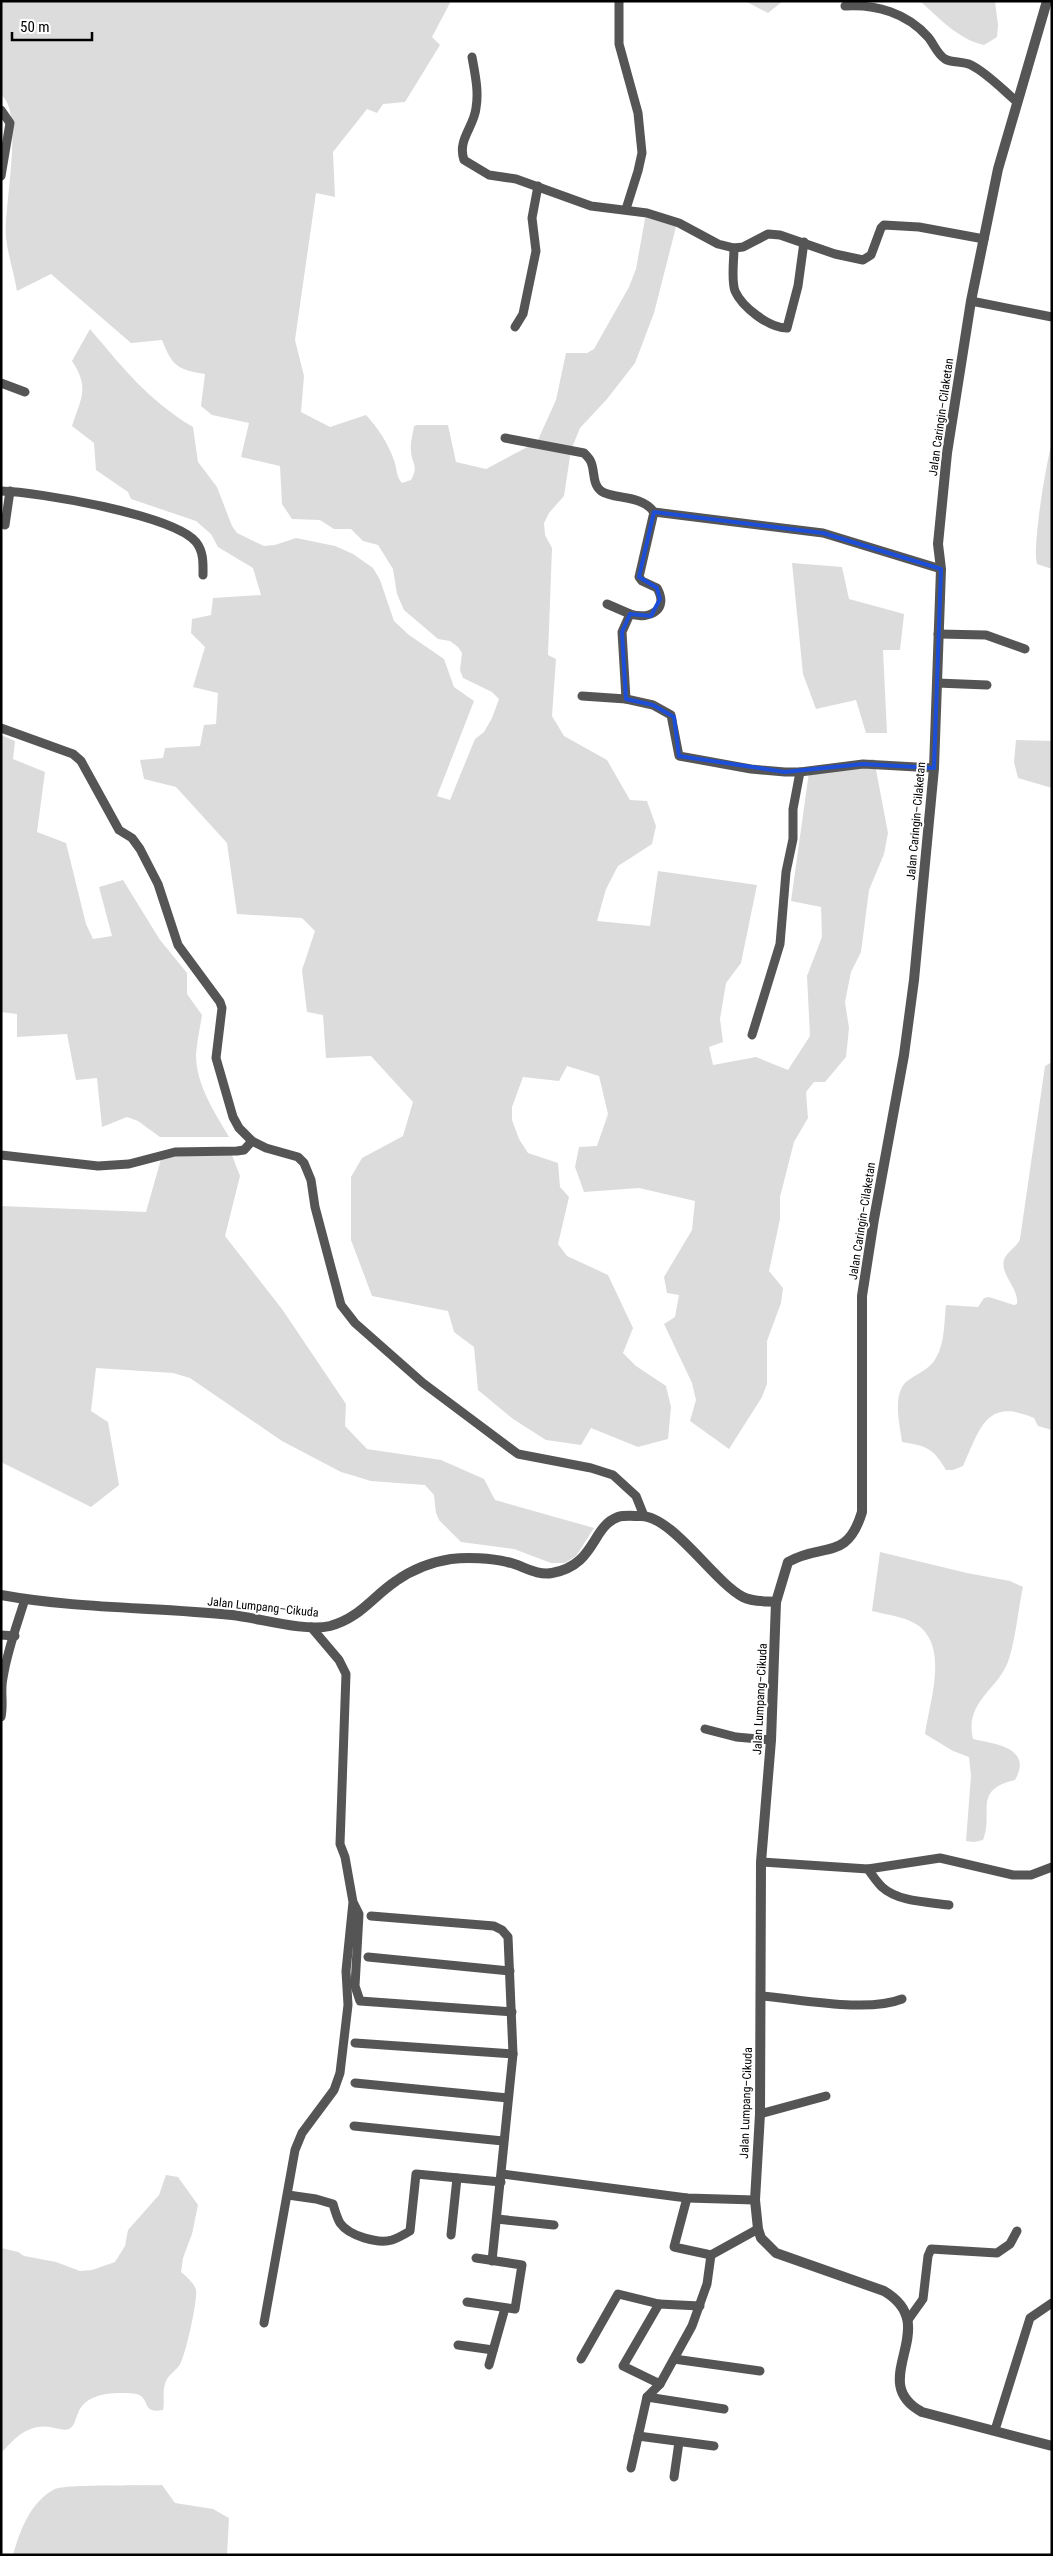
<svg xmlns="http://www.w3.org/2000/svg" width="1053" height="2556" font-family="'Roboto Condensed',sans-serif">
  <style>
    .green { fill: #dcdcdc }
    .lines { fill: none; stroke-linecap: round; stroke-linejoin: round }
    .minor { stroke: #555; stroke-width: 9 }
    .tertiary { stroke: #555; stroke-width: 10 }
    .marked { fill: none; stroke: #1d4ed8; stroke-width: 4; stroke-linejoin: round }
    .labels { text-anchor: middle; stroke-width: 4; stroke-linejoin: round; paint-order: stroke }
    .street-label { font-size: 12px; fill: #000; stroke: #fff }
  </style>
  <rect width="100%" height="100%" fill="#fff"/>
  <g class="green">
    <path d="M1,1H451L432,37L440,45L405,102L383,104L377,113L367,109L333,152L335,197L316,193L295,340L304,376L301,412L330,427L366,415C378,428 388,443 394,460C397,468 396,477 402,483L411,480C419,465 412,465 411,451C410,444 413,433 414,426L417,425H448L456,462L486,469L537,442L556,400L566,353H587L594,349L629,287L636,269L646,213L677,223L654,313L635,363L607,399L580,428L571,450L564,496L549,513L544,523L545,535L552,548L548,655L556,659L552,716L564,736L607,760L630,800L647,801L656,826L652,844L618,866L606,889L597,921L650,926L658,871L757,885L741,963L726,983L720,1019L723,1042L709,1047L713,1065L756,1057L788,1070L810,1036L807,976L822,937L821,907L791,901L809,772L874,759L888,833L884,854L869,890L861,952L851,972L845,1002L849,1028L846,1057L825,1082H814L806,1092L808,1118L794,1142L780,1197V1219L769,1271L783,1288L781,1303L767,1341V1384L762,1397L729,1449L690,1421L696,1400L692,1383L664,1324L675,1317L679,1295L667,1293L664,1277L692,1230L695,1201L639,1188L584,1192L575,1167L579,1147L597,1146L608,1114L599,1076L567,1066L559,1081L523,1077L512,1107V1120L519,1139L528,1153L558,1163L560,1187L569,1197L558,1244L567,1256L608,1275L633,1328L623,1353L636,1366L666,1386L671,1407L668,1439L638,1447L591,1428L581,1445L546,1440L513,1419L478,1390L474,1347L454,1332L448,1311L372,1296L351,1240V1177L362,1158L403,1136L413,1102L371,1056L326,1058L323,1015L307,1012L302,970L315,931L302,918L237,914L227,843L176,787L144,779L140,760L163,758L165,748L200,746L204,725L216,724L218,693L193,687L205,647L191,633L192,619L211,615L213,598L261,595L253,568L218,547L211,534L196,521L131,499L128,492L96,470L94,443L72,426C81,398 90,388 72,361L90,329C124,369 148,400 193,427L198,462L217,487L232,526L237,533L264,546L275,545L296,538L335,546L353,554L373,568L380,580L394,621L409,635L444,659L454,687L474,701L437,796L450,800L475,739L484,732L492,718L499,699L492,692L463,678L460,670L462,653L458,647L450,641L438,639L404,610L397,594L393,569L378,545L363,541L351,529H334L320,520L292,519L282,504L280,466L241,457L249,423L212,415L201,406L205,374C178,370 172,366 162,340L131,343L51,274L17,291C14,273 8,255 6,238C3,209 25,111 1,95Z"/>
    <path d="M745,1H783L768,13Z"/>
    <path d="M920,1H995L998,25L997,37L984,45C959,40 938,17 920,1Z"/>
    <path d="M1052,443V569L1037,564C1032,548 1046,462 1052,443Z"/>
    <path d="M792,563L842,567L849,599L904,614L900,650H883L887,733H866L856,700L816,709L803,674Z"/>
    <path d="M1,735L15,741L13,759L45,772L37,832L66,843L86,924L93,939L112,936L99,887L123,880L160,940L187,973V994L202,1015C200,1028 197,1041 196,1054C196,1085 214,1111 229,1137H160L138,1121L127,1117L102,1127L97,1078L76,1080L67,1034L17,1037V1014L1,1012Z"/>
    <path d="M1016,740L1052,741V788L1018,778L1014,762Z"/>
    <path d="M1052,1062V1430L1038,1426L1034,1418C986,1397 980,1429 963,1466L953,1470H946C933,1448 927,1446 902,1442C900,1426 892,1395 906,1382C917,1373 928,1371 936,1358C945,1343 944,1322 946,1305L978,1307L984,1298L989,1297L1014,1305L1017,1304C1019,1288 1000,1275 1004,1260C1006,1252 1017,1247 1020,1239L1045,1066Z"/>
    <path d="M230,1150L240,1176L225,1236L282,1309L346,1404L345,1426L367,1449L441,1460L484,1479L495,1500L594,1528L576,1556L565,1563H551L514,1549L461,1542L439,1520L436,1513L434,1495L425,1485L371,1481L341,1472L282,1441L190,1378L173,1373L96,1368L91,1411L108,1422L119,1485L91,1507L1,1462V1206L146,1212L163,1152Z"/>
    <path d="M880,1552L967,1573L1010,1581L1023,1587C1018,1610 1016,1636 1009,1659C999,1690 964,1701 973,1739C996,1744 1033,1748 1015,1780C972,1790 994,1812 983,1840L974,1842L966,1841L971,1776L969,1757L953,1751L925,1734C930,1699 952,1639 910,1621C899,1616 884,1614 872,1611Z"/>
    <path d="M166,2175L178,2177L198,2205L192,2234L183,2258L181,2272C187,2277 194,2283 196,2290C198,2299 185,2359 179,2366C174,2372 167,2376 165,2384C162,2393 165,2401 163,2410C141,2414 151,2399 137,2394C118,2392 87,2391 78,2413C76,2418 74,2427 69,2429C64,2431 55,2428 50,2427C28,2423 14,2439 1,2453V2248L18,2252L24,2256L56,2262L80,2271L92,2270L115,2262L125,2246L128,2230L159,2195Z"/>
    <path d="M162,2485L175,2503L213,2509L229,2518L227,2555H13C20,2530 31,2501 55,2489C64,2484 145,2486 162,2485Z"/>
  </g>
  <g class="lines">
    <g class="minor">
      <path d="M619,1V44L638,113L642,153L638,171L626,209"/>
      <path d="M845,6C876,4 907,13 928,37C934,44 937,54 945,59C952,63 963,61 971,65C987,73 1002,89 1016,101"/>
      <path d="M472,57C475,74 479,91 476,108C474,127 457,140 464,160L489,175L516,179L591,206L647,213L679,223L718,244L734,248L743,247L768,234L780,235L835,254L863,260L871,255L881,228L884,225L919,227L984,239"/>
      <path d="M1,110L10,123L1,176"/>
      <path d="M734,248C734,260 731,280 735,291C742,307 769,328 787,328L798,286L804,242"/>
      <path d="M971,301L1052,317"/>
      <path d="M515,327L523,314L536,251L532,218L538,186"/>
      <path d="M1,383L25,392"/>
      <path d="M505,438L584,453C586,455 590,459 591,462C595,471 592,484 601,491C614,500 641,494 654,512L823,533L941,569"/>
      <path d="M1,491C38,492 174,515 196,542C204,552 203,564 203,575"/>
      <path d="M654,512L639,577L642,581L657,588C669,609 651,620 630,614L622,632L626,699L653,705L671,715L679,756L751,769L785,772H800L863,764L934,768"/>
      <path d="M5,525L10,491"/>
      <path d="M607,604L630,614"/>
      <path d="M938,634L986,635L1025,649"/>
      <path d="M937,683L987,685"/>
      <path d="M582,696L626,699"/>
      <path d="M1,728L73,754L81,761L119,830L132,838L140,849L158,884L178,945L220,1002L222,1008L216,1058L233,1117L239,1128L252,1141L266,1148L298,1157L304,1163L311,1180L315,1207L341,1305L355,1323L423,1383L518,1454L591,1468L613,1475L636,1496L644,1516"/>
      <path d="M752,1035L780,944L786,872L793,839V809L800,772"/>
      <path d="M1,1155L98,1166L129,1164L175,1152L237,1151L244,1150L252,1141"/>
      <path d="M1,1635L15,1636"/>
      <path d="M1,1717C4,1703 0,1691 3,1678C7,1651 17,1625 25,1599"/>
      <path d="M705,1729L736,1737L771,1740"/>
      <path d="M761,1862L868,1869L940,1858L1013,1875H1031L1052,1867"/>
      <path d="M868,1869C872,1875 877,1882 882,1887C898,1902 929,1902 949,1905"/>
      <path d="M354,1904L359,1914L355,1986L360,2001L512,2012"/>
      <path d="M371,1916L494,1926L502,1930L508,1937L513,2054L492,2261"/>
      <path d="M368,1957L510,1971"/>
      <path d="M762,1996C800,1999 867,2013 902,1999"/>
      <path d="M355,2043L513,2054"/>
      <path d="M355,2083L508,2098"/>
      <path d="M760,2114L826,2096"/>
      <path d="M354,2126L503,2141"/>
      <path d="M502,2174L687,2198L755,2200"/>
      <path d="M288,2195L316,2199L333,2204C335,2211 337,2218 340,2223C349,2236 378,2244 392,2240C398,2238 405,2234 410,2231L416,2174L501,2182"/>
      <path d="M687,2198L674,2247L711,2255"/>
      <path d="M497,2219L554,2225"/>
      <path d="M451,2235L457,2178"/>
      <path d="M467,2302L515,2309L522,2265L476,2258"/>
      <path d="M659,2304L623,2366L660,2384"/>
      <path d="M908,2320L923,2299L928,2256L931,2249L997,2253L1010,2244L1017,2231"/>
      <path d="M264,2323L295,2150L302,2133L334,2090L340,2073L348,2005L346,1971L353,1902L345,1857L340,1844L346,1674L339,1660L311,1627"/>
      <path d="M458,2345L493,2350"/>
      <path d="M581,2359L618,2294L659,2304L700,2306"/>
      <path d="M674,2359L760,2371"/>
      <path d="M489,2365L505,2308"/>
      <path d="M647,2397L724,2409"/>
      <path d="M995,2430L1030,2318L1052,2303"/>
      <path d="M638,2436L714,2446"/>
      <path d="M631,2468L647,2397L660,2384L692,2326L707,2284L711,2255L758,2229"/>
      <path d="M674,2477L679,2442"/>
    </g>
    <g class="tertiary">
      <path d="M1,1595C78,1609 155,1607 232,1615C259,1618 305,1632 330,1626C360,1618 372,1597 396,1581C413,1569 431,1562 451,1559C467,1557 491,1558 507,1562C522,1565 536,1576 552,1573C596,1565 591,1527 618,1517C624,1515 634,1516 640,1516C672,1515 713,1581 743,1597C752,1602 766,1601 776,1602L771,1740L761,1862L760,2114L755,2200L758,2229L761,2238L776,2253L884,2291C945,2327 864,2381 922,2412L1052,2446"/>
      <path d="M776,1602L788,1562C823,1542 847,1562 862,1512V1296L874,1219L904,1055L914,980L934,768L941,569L938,544L947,453L971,301L998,169L1047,1"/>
    </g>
  </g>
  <path class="marked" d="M654,512L823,533L941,569L934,768L863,764L785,772L679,756L674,717L653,705L626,699L622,632L630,614L651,616L660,599L657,588L639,577Z"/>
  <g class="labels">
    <g class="street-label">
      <text transform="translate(941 417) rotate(-82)" y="4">Jalan Caringin–Cilaketan</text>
      <text transform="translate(916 821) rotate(-85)" y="4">Jalan Caringin–Cilaketan</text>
      <text transform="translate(862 1221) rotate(-81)" y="4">Jalan Caringin–Cilaketan</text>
      <text transform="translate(263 1607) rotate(6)" y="4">Jalan Lumpang–Cikuda</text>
      <text transform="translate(760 1699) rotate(-87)" y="4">Jalan Lumpang–Cikuda</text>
      <text transform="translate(746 2103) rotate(-88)" y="4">Jalan Lumpang–Cikuda</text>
    </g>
  </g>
  <rect width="1053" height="2556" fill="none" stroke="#000000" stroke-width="5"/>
  <path d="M12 32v8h80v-8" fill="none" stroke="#000000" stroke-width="2.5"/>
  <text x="20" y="32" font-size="15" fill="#000000" stroke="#ffffff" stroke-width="4" paint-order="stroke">50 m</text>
</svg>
